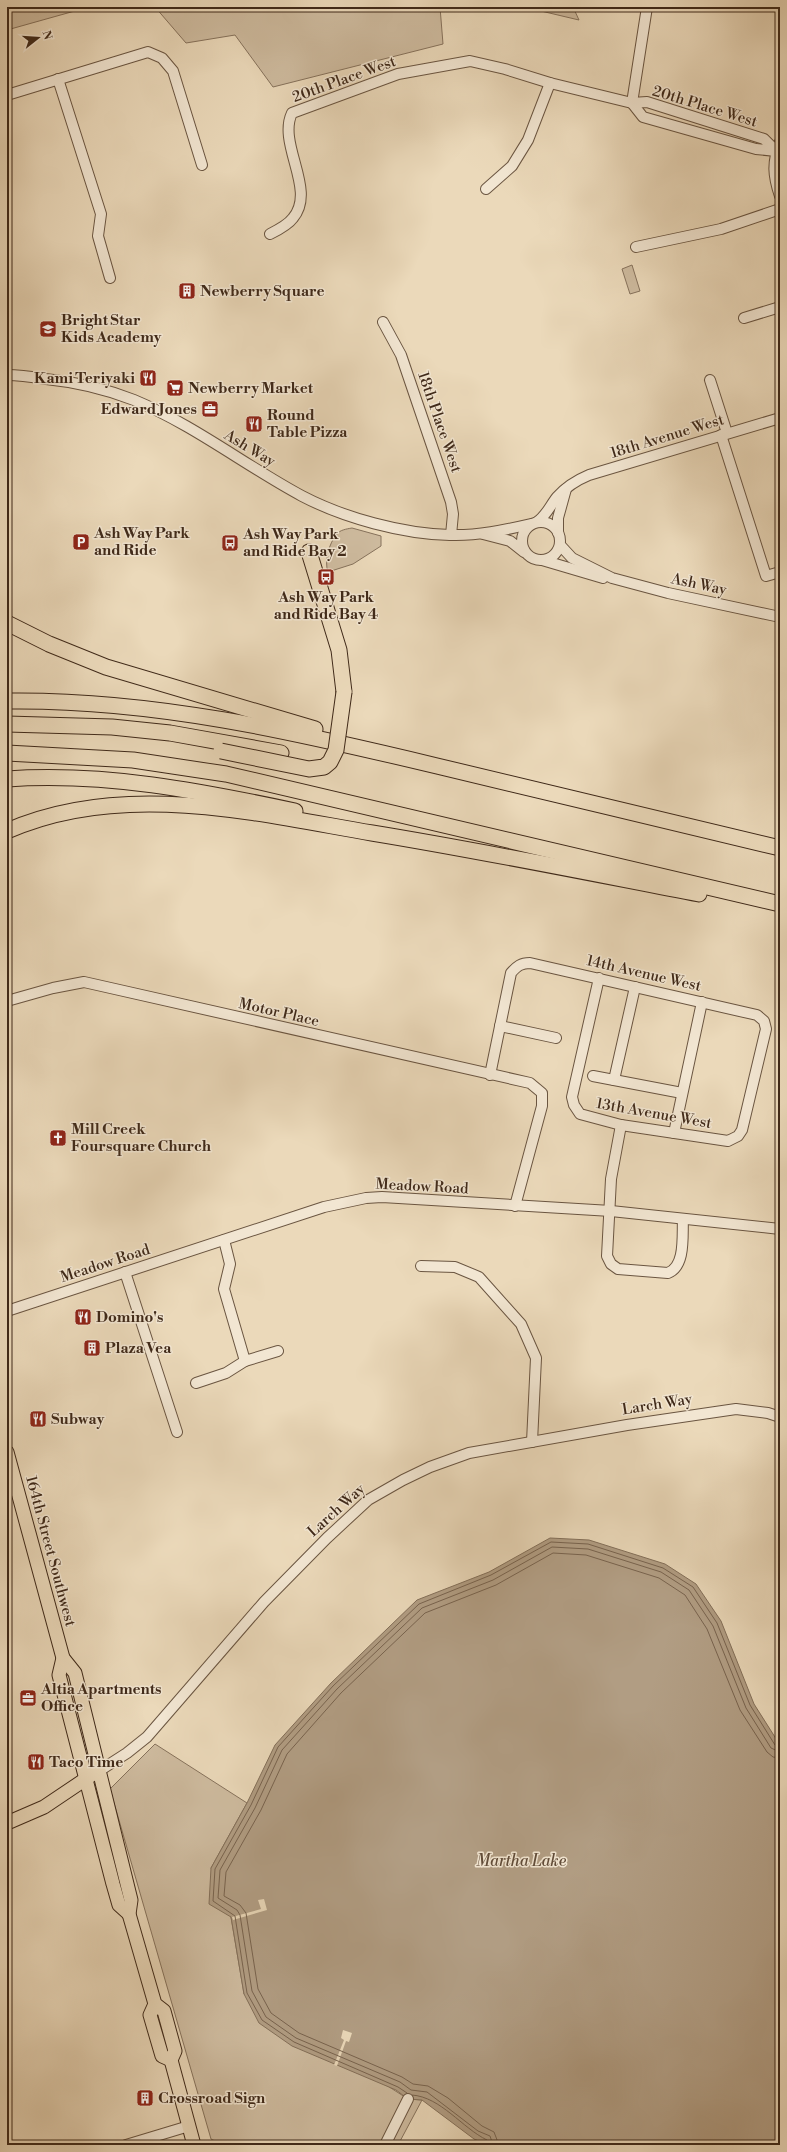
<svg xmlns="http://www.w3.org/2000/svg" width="787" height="2152" font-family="'Libre Bodoni',serif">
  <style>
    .green { fill: #cebb9f; stroke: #86725c }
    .water { fill: #b19d83; stroke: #836f59 }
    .pier { fill: #ebd9ba }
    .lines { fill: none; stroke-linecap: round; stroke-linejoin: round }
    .shore { stroke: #78634e; stroke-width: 1 }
    .minor-casing { stroke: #6a5541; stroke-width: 12 }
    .major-casing { stroke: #3f2919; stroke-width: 15 }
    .highway-casing { stroke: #3f2919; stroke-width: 17 }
    .minor { stroke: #f2e6d2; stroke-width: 10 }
    .major { stroke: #ebd9ba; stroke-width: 13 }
    .highway { stroke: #ebd9ba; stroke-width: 15 }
    .highway-bridge-casing { stroke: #3f2919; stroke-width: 17; stroke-linecap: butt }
    .highway-bridge { stroke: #ebd9ba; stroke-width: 15 }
    .labels { text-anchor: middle; stroke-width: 3; stroke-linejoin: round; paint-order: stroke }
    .street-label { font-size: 15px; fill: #3f2919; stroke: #f2e6d2 }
    .poi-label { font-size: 15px; font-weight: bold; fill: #3f2919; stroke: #f2e6d2; text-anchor: start }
    .water-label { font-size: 16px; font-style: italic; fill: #614c39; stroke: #f2e6d2 }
  </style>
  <rect width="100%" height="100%" fill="#ebd9ba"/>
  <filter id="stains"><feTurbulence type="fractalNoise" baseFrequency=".005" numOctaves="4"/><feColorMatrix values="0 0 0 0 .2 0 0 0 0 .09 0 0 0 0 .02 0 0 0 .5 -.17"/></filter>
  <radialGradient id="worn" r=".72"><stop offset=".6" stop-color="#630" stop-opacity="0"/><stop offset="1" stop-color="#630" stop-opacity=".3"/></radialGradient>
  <g class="green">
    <path d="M7,7H89L7,30Z"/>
    <path d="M155,7H440L443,44L273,87L235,35L186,43Z"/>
    <path d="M524,7H573L579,20Z"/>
    <path d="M632,265L640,291L630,294L622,269Z"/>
    <path d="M352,528L381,536V546L353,564L328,572C324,561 329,543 337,534C340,530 346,529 352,528Z"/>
    <path d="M155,1744L247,1803L211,1868L231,1917L244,1994L408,2099L422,2100L398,2145H223L211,2139L110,1789Z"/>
  </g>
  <path class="water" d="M550,1538L589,1540L665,1564L696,1584L721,1621L754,1704L780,1745V2145H488L474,2139L422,2100L408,2099L396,2090L292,2046L259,2023L244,1994L231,1917L209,1904L211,1868L247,1803L275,1745L331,1683L417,1600L489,1572Z"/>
  <g class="pier">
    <path d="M264,1899L267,1910L233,1920L232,1917L261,1909L258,1900Z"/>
    <path d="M343,2030L352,2033L349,2042L346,2041L337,2066L334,2065L344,2040L341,2038Z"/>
  </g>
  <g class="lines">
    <g class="shore">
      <path d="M407,2093L398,2087L294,2042L262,2020L247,1993L235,1916L213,1901L215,1869L251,1805L278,1747L333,1686L419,1604L491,1575L551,1542L588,1544L663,1568L693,1587L717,1623L750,1705L775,1745L780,1747"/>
      <path d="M412,2095C441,2097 462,2128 487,2140L488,2145"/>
      <path d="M493,2145L490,2136L478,2131L427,2092L411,2090L400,2082L296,2038L266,2017L252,1991L240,1915L237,1910L218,1898L220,1870L255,1808L282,1750L337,1689L422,1608L493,1580L552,1547L588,1549L661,1572L689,1590L713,1626L746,1708L771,1748L780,1752"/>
      <path d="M499,2145L494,2132L482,2126L448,2098L428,2086L413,2084L402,2077L299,2033L271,2013L258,1989L246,1913L240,1905L224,1896L226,1872L261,1810L287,1754L341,1693L425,1613L496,1585L553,1553L586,1555L659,1578L685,1595L707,1629L740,1710L767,1752L773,1757L780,1758"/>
    </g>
    <g class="minor-casing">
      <g id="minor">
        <path d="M58,79L101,214L98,236L110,278"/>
        <path d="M7,95L148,52L162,58L173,71L202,165"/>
        <path d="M632,103L643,117L756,149L776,151"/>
        <path d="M632,103L647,7"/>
        <path d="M780,142C772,162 773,176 780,196"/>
        <path d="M486,189L512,166L528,140L550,83"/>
        <path d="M270,234C278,230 288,225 293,218C317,190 277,144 292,113L398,74L470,61L505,69L550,83L632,103L647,102L764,139L776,151"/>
        <path d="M636,247L721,229L780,209"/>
        <path d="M744,318L780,307"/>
        <path d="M383,322L401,355L451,502L453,514L451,535"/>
        <path d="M7,375C20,375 33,377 46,379C76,382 106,389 134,400C194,425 246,466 302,496C344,518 403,534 450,535C477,536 505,530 531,524"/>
        <path d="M710,380L727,433"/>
        <path d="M721,435L766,576L780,572"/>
        <circle cx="541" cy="541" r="19"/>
        <path d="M537,522C546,516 550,506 557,497C565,488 577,480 589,475L780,418"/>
        <path d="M558,533V518L566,489"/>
        <path d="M483,534L510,541L524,552"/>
        <path d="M560,545L572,558L612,578L668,593L780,617"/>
        <path d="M542,560L603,578"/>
        <path d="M7,1001L53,988L84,982L530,1083L542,1093V1106L515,1206"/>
        <path d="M500,1026L556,1038"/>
        <path d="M490,1075L511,973C517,966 521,963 530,963L757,1015L764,1021L766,1029L742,1130L738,1136L728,1141L621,1125L580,1114L574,1105L572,1097L599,978"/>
        <path d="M593,1076L682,1093"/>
        <path d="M614,1080L635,987"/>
        <path d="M621,1125L611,1179L607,1256L611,1264L618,1269L668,1273C686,1266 682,1235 683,1219"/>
        <path d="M674,1133L702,1002"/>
        <path d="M224,1240L230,1264L224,1289L245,1361L278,1351"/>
        <path d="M421,1266L455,1267L479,1277L521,1324L536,1358L532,1442"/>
        <path d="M125,1272L177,1432"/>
        <path d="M7,1311L324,1207L366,1198L382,1197L611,1211L780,1229"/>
        <path d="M196,1383L226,1373L245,1361"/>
        <path d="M99,1771L127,1753L147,1737L264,1602L327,1538L368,1500L403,1480L430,1467L469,1453L627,1425L736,1409L768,1413L780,1417"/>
        <path d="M126,2145L189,2126"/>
        <path d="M385,2145L408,2099"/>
      </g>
    </g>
    <g class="major-casing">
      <g id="major">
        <path d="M7,1452L63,1658L75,1673L131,1900L129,1914L155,2004L164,2011L175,2051L171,2060L194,2145"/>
        <path d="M63,1658L59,1675L113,1884L119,1905L129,1914"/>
        <path d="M7,1823L44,1807L93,1774"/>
        <path d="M155,2004L150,2015L162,2056L171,2060"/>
      </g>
    </g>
    <g class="highway-casing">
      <g id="highway">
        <path d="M309,552L339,650L344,692"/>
        <path d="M7,623L49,644L106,667L315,729"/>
        <path d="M7,701C154,699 295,732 437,766C551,793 666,821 780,848"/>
        <path d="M7,724L112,727L170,733L281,753"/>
        <path d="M7,753L133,760L226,774L780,904"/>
        <path d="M7,779C104,772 201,791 295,811"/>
        <path d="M7,831C122,780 254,813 372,833C482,851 590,873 699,894"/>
      </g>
    </g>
    <use href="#minor" class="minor"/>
    <use href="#major" class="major"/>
    <use href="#highway" class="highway"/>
    <g class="highway-bridge-casing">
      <path id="highway-bridge" d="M221,751L309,769L324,767L330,762L336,750L344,692"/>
    </g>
    <use href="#highway-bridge" class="highway-bridge"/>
  </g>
  <defs>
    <g id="building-square" transform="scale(0.9)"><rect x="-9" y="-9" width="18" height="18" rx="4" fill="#8f2418" stroke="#f2e6d2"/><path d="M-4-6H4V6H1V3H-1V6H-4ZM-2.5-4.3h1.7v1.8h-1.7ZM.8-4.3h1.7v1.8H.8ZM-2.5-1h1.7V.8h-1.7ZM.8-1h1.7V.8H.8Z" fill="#fff"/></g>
    <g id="school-square" transform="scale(0.9)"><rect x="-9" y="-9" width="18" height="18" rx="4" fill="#8f2418" stroke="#f2e6d2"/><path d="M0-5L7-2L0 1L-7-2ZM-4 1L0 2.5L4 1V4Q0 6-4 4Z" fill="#fff"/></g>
    <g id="restaurant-square" transform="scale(0.9)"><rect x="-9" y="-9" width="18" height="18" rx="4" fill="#8f2418" stroke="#f2e6d2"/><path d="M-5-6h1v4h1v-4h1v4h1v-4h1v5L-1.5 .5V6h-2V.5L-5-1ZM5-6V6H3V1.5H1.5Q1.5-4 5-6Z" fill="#fff"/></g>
    <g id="supermarket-square" transform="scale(0.9)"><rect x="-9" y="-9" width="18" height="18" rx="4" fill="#8f2418" stroke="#f2e6d2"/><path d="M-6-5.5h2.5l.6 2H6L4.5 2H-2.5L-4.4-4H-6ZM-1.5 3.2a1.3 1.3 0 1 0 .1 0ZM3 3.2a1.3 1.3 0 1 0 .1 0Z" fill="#fff"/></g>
    <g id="office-square" transform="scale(0.9)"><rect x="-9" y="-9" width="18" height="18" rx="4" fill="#8f2418" stroke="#f2e6d2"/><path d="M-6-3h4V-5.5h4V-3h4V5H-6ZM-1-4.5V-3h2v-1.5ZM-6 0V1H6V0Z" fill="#fff"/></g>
    <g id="parking-square" transform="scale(0.9)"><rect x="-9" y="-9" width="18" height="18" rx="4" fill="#8f2418" stroke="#f2e6d2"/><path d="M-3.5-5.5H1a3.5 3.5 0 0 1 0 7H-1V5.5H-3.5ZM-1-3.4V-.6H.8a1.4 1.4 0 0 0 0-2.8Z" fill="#fff"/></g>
    <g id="bus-square" transform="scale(0.9)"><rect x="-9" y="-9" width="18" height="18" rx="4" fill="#8f2418" stroke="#f2e6d2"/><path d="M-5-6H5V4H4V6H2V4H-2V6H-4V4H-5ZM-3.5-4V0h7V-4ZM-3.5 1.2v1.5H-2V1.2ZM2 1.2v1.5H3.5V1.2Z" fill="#fff"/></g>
    <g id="church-square" transform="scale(0.9)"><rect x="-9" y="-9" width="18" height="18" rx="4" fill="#8f2418" stroke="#f2e6d2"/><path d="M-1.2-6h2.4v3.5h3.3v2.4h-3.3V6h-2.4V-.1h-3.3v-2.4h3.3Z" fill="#fff"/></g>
  </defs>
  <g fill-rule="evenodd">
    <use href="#building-square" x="187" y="291"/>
    <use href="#school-square" x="48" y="329"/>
    <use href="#restaurant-square" x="148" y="378"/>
    <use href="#supermarket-square" x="175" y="388"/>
    <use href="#office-square" x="210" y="409"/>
    <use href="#restaurant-square" x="254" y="424"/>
    <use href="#parking-square" x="81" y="542"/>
    <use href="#bus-square" x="230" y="543"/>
    <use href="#bus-square" x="326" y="577"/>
    <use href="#church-square" x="58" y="1138"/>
    <use href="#restaurant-square" x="83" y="1317"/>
    <use href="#building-square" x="92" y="1348"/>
    <use href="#restaurant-square" x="38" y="1419"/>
    <use href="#office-square" x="28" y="1698"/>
    <use href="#restaurant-square" x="36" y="1762"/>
    <use href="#building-square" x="145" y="2098"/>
  </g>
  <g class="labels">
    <g class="street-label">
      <text transform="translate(344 79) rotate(-20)" y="5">20th Place West</text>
      <text transform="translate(705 106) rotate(17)" y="5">20th Place West</text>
      <text transform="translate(440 422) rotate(71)" y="5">18th Place West</text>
      <text transform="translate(667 436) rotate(-17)" y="5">18th Avenue West</text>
      <text transform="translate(250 448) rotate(31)" y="5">Ash Way</text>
      <text transform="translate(699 584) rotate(12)" y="5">Ash Way</text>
      <text transform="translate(644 973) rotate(13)" y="5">14th Avenue West</text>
      <text transform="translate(279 1012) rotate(13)" y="5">Motor Place</text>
      <text transform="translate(654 1113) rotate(10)" y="5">13th Avenue West</text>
      <text transform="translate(422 1186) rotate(3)" y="5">Meadow Road</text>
      <text transform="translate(105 1263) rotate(-18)" y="5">Meadow Road</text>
      <text transform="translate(657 1404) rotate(-9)" y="5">Larch Way</text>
      <text transform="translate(336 1510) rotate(-42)" y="5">Larch Way</text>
      <text transform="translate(51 1551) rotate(75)" y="5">164th Street Southwest</text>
    </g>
    <g class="poi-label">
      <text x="200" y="296">Newberry Square</text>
      <text x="61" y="325">Bright Star<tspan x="61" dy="17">Kids Academy</tspan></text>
      <text x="135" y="383" text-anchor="end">Kami Teriyaki</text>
      <text x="188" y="393">Newberry Market</text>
      <text x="197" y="414" text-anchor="end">Edward Jones</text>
      <text x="267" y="420">Round<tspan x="267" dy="17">Table Pizza</tspan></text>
      <text x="94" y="538">Ash Way Park<tspan x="94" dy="17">and Ride</tspan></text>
      <text x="243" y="539">Ash Way Park<tspan x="243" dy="17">and Ride Bay 2</tspan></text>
      <text x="326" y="602" text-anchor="middle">Ash Way Park<tspan x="326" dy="17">and Ride Bay 4</tspan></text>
      <text x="71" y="1134">Mill Creek<tspan x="71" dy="17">Foursquare Church</tspan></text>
      <text x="96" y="1322">Domino's</text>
      <text x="105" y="1353">Plaza Vea</text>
      <text x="51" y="1424">Subway</text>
      <text x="41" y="1694">Altia Apartments<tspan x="41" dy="17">Office</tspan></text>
      <text x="49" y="1767">Taco Time</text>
      <text x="158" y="2103">Crossroad Sign</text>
    </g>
    <g class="water-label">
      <text x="521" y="1866">Martha Lake</text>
    </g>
  </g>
  <rect width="787" height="2152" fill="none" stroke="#ebd9ba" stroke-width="24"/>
  <rect x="8" y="8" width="771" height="2136" fill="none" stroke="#3f2919" stroke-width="2"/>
  <rect x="12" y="12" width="763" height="2128" fill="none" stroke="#3f2919"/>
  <g transform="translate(38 38) rotate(73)" stroke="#f2e6d2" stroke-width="3" paint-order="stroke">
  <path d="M0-3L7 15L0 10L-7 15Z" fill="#3f2919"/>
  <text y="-6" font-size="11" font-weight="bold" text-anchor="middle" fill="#3f2919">N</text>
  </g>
  <rect width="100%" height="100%" filter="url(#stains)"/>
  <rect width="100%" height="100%" fill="url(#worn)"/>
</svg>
